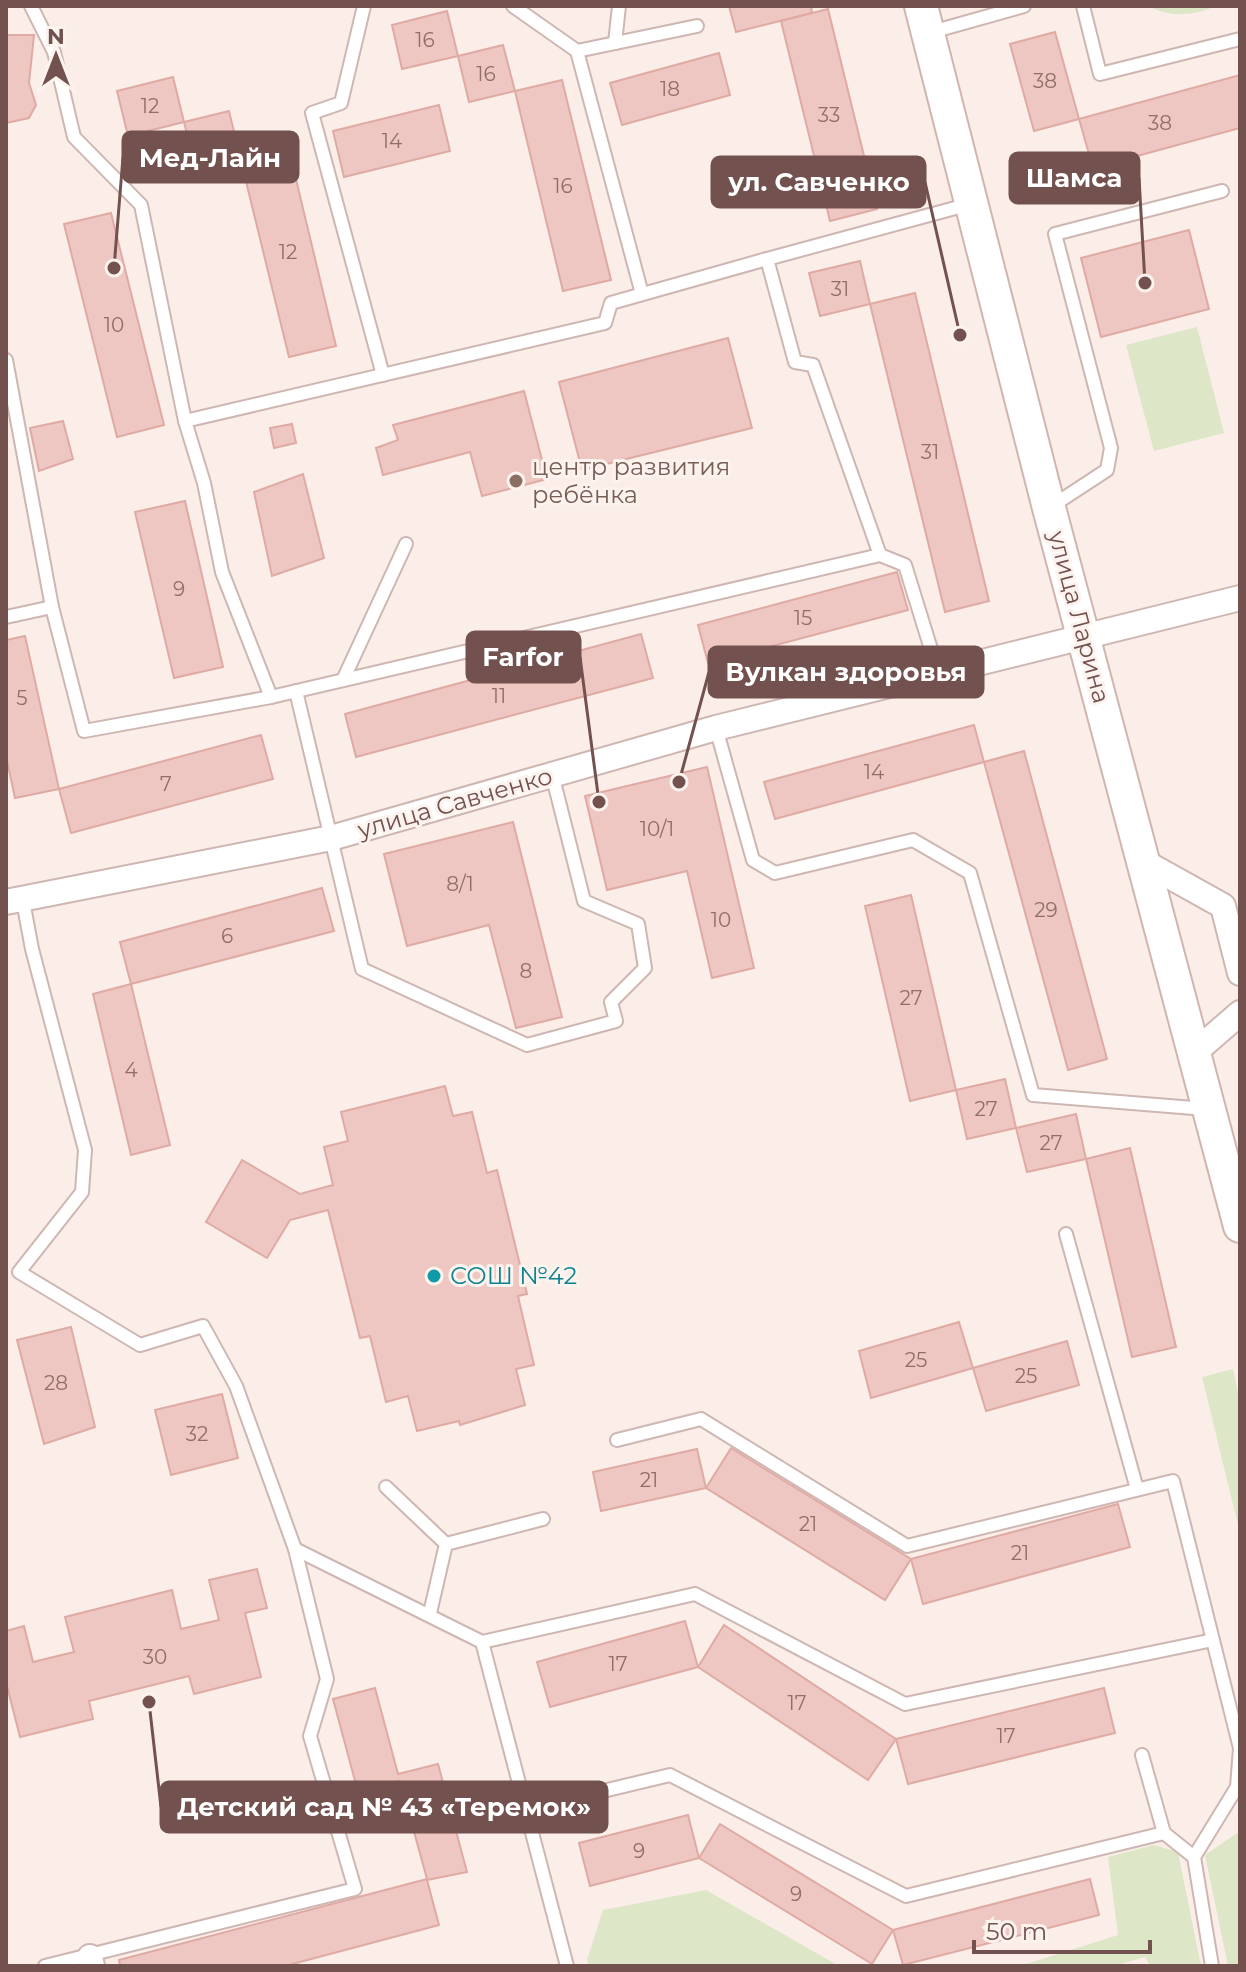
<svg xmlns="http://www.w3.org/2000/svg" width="1246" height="1972" font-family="Montserrat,sans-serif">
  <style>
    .green { fill: #dde7c7 }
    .building { fill: #eec7c2; stroke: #dfaaa3; stroke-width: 2 }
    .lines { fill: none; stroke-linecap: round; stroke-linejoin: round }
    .lane-casing { stroke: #ceb6b2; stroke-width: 16 }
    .street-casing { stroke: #ceb6b2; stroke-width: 28 }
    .secondary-casing { stroke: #d0b5af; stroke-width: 36 }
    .lane { stroke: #fff; stroke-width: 12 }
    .street { stroke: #fff; stroke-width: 24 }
    .secondary { stroke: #fff; stroke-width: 32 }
    .education-dot { fill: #8d6e63; stroke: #fdf3ee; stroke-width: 3 }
    .culture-dot { fill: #0f9aa8; stroke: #fdf3ee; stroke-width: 3 }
    .labels { text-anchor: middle; stroke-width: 6; stroke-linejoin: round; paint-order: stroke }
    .number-label { font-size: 20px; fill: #916e6b }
    .education-label { font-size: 24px; fill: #785e54; stroke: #fdf3ee; text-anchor: start }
    .street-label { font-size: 24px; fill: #72514e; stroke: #fdf3ee }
    .culture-label { font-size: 24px; fill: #0d838f; stroke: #fdf3ee; text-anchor: start }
    .leader { fill: none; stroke: #72514e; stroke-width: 3 }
    .callout-dot { fill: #72514e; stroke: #fdf3ee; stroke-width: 3 }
    .callout { fill: #72514e; stroke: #72514e; stroke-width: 3 }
    .callout-label { font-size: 26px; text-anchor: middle; font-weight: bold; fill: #fff }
  </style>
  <rect width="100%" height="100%" fill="#fbeee8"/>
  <g class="green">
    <path d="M1148,6H1216C1193,16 1171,18 1148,6Z"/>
    <path d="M1197,327L1224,433L1154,451L1126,345Z"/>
    <path d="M1233,1369L1240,1401V1533L1202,1377Z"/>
    <path d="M1240,1831V1965L1228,1966L1205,1855Z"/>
    <path d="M1154,1845L1178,1852L1201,1966H1150L1145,1957L1114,1966H1020L1118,1935L1108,1857Z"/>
    <path d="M706,1890L839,1966H589L587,1960L603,1910Z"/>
  </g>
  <g class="building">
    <path d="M729,6H811L812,13L736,32Z"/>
    <path d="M828,9L877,209L830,221L781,21Z"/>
    <path d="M447,11L458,56L402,69L392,25Z"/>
    <path d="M1055,32L1079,119L1034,131L1010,44Z"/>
    <path d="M6,35H34L29,83L36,105L29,118L6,123Z"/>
    <path d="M503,45L515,91L469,102L458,56Z"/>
    <path d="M719,53L730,95L622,125L610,83Z"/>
    <path d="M1240,75V128L1093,168L1079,119Z"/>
    <path d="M173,77L184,122L128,136L117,91Z"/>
    <path d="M562,80L611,280L563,291L515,91Z"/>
    <path d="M439,105L450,151L344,177L333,131Z"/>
    <path d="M229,111L240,157L195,168L184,122Z"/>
    <path d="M288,146L336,346L289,357L240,157Z"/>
    <path d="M111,213L164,425L117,437L64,224Z"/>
    <path d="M1189,230L1209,309L1101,337L1081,258Z"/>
    <path d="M860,261L870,304L820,316L809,273Z"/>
    <path d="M915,293L989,601L945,612L870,304Z"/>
    <path d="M728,338L752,428L582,470L559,382Z"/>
    <path d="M524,391L547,479L482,496L470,452L383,475L376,448L398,440L393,425Z"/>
    <path d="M63,421L73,459L39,471L30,428Z"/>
    <path d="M292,424L296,443L274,448L270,428Z"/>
    <path d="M303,474L324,558L272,576L254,492Z"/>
    <path d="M185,501L223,667L174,678L135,512Z"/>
    <path d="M897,572L908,610L708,663L698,625Z"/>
    <path d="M641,634L653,678L356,757L345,714Z"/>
    <path d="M25,636L59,789L15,798L6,756V640Z"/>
    <path d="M974,725L984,762L775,819L764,782Z"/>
    <path d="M261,735L273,779L71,833L59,789Z"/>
    <path d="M1024,751L1107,1059L1068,1070L984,762Z"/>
    <path d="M707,767L754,968L712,978L687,871L607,890L585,796Z"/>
    <path d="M513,822L562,1017L516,1028L489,925L407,946L384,854Z"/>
    <path d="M322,888L334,931L131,984L120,942Z"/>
    <path d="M911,895L956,1090L910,1101L865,906Z"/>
    <path d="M131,984L170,1145L131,1155L93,994Z"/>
    <path d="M1005,1079L1016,1128L967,1139L956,1090Z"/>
    <path d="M445,1086L453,1116L472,1112L487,1173L497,1170L527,1294L518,1296L534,1365L516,1369L525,1405L460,1425L459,1421L417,1431L408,1396L386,1402L370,1336L360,1338L328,1210L290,1220L267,1258L206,1222L242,1160L300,1194L333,1185L324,1147L348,1141L341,1112Z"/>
    <path d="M1076,1114L1086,1159L1027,1172L1016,1128Z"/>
    <path d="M1130,1148L1176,1347L1132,1357L1086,1159Z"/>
    <path d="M959,1322L973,1368L871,1398L859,1351Z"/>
    <path d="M71,1327L95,1427L44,1444L17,1340Z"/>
    <path d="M1067,1341L1079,1385L986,1411L973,1368Z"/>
    <path d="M222,1394L238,1458L171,1475L155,1410Z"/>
    <path d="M731,1448L911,1559L885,1600L706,1488Z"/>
    <path d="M697,1449L706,1488L601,1511L593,1472Z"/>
    <path d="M1118,1504L1130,1547L923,1604L911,1559Z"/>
    <path d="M257,1569L267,1608L245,1613L261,1677L194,1694L189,1676L89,1701L93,1719L20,1737L6,1682V1631L24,1626L33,1662L74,1652L65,1617L172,1590L181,1629L219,1620L209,1580Z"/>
    <path d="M685,1621L698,1667L550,1707L537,1662Z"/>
    <path d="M724,1625L896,1739L868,1780L698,1667Z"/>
    <path d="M375,1688L398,1774L438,1764L467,1872L427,1880L439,1925L285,1966H120L119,1960L427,1879L400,1781L358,1792L333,1699Z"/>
    <path d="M1104,1688L1115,1733L908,1784L896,1739Z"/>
    <path d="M688,1815L699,1858L590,1886L579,1843Z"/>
    <path d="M720,1824L893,1930L872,1964L699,1858Z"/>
    <path d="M1090,1879L1099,1915L903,1965L893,1930Z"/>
  </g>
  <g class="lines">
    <g class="lane-casing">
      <g id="lane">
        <path d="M31,6L54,52L74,137L141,205L185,421L204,483L222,572L271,697"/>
        <path d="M364,6L341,103L312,113L383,375"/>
        <path d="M513,6L577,51L642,294"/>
        <path d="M1083,6L1100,74L1240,39"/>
        <path d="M928,33L1024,6"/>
        <path d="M615,43L619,6"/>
        <path d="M577,51L697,26"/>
        <path d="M6,360L52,607L84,731L271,697L880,555L905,565L939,675"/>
        <path d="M185,421L605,323L611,303L767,259"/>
        <path d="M1052,506L1107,470L1111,448L1055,234L1222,191"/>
        <path d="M880,555L813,365L795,362L767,259L970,204"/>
        <path d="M6,617L52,607"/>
        <path d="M343,680L406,544"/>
        <path d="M296,691L362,969L527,1045L616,1021L611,1002L645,968L638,924L584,901L552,774"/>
        <path d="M716,728L753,860L775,873L913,840L970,873L1033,1095L1206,1109"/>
        <path d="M23,901L32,949L85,1150L82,1192L19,1272L140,1345L203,1326L236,1386L295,1549L327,1679L310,1736L355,1889L45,1966"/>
        <path d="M1066,1234L1137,1489"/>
        <path d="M617,1440L701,1419L907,1546L1173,1481L1240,1748L1237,1787L1194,1857L1212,1966"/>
        <path d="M386,1487L446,1544"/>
        <path d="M295,1549L482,1642L567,1966"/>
        <path d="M430,1613L446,1544L543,1519"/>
        <path d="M482,1642L695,1594L905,1704L1213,1640"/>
        <path d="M528,1809L670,1775L906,1896L1164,1833L1142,1755"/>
        <path d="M1164,1833L1194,1857"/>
      </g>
    </g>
    <g class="street-casing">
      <g id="street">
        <path d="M1144,862L1223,906L1240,973"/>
        <path d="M6,902L331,838L716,728L1240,598"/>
        <path d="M1194,1053L1240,1013"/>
        <path d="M90,1957L92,1966"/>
      </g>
    </g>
    <g class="secondary-casing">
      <path id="secondary" d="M921,6L1049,508L1240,1226"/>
    </g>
    <use href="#lane" class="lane"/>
    <use href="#street" class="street"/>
    <use href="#secondary" class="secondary"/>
  </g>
  <circle class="education-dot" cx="516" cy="481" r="8"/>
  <circle class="culture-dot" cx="434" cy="1276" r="8"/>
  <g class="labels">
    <g class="number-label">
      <text x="425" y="47">16</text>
      <text x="486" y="81">16</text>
      <text x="1045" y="88">38</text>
      <text x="670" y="96">18</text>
      <text x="150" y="113">12</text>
      <text x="829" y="122">33</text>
      <text x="1160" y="130">38</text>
      <text x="392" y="148">14</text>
      <text x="563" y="193">16</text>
      <text x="288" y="259">12</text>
      <text x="840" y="296">31</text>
      <text x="114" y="332">10</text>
      <text x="930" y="459">31</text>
      <text x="179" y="596">9</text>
      <text x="803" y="625">15</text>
      <text x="499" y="703">11</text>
      <text x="22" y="705">5</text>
      <text x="874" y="779">14</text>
      <text x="166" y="791">7</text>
      <text x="657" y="836">10/1</text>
      <text x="460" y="891">8/1</text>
      <text x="1046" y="917">29</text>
      <text x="721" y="927">10</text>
      <text x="227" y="943">6</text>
      <text x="526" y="978">8</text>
      <text x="911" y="1005">27</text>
      <text x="131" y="1077">4</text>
      <text x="986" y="1116">27</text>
      <text x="1051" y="1150">27</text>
      <text x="916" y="1367">25</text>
      <text x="1026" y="1383">25</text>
      <text x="56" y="1390">28</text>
      <text x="197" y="1441">32</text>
      <text x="649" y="1487">21</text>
      <text x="808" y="1531">21</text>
      <text x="1020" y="1560">21</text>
      <text x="155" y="1664">30</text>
      <text x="618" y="1671">17</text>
      <text x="797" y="1710">17</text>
      <text x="1006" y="1743">17</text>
      <text x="639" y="1858">9</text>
      <text x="796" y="1901">9</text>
    </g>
    <g class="education-label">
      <text x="532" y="475">центр развития<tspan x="532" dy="28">ребёнка</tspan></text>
    </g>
    <g class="street-label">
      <text transform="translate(1079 617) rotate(75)" y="8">улица Ларина</text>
      <text transform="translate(455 803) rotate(-16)" y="8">улица Савченко</text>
    </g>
    <g class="culture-label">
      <text x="450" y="1284">СОШ №42</text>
    </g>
  </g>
  <path class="leader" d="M114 268L123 157M1145 283L1139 178M960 335L925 182M599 802L580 657M679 782L709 672M149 1702L161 1807"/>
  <g class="callout-dot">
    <circle cx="114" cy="268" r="8"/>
    <circle cx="1145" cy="283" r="8"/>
    <circle cx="960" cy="335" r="8"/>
    <circle cx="599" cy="802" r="8"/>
    <circle cx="679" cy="782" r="8"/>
    <circle cx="149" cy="1702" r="8"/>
  </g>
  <g class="callout">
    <rect x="123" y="132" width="175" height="50" rx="8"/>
    <rect x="1010" y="153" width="129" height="50" rx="8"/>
    <rect x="712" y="157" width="213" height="50" rx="8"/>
    <rect x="467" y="632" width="113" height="50" rx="8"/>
    <rect x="709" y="647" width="274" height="50" rx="8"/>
    <rect x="161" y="1782" width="446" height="50" rx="8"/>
  </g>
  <g class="callout-label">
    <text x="210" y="167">Мед-Лайн</text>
    <text x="1074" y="187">Шамса</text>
    <text x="819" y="191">ул. Савченко</text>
    <text x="523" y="666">Farfor</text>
    <text x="846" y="681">Вулкан здоровья</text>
    <text x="384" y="1816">Детский сад № 43 «Теремок»</text>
  </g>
  <rect width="1246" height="1972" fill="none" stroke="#72514e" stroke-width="16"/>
  <g transform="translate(56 56)" stroke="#fdf3ee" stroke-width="6" paint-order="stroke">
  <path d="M0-6L14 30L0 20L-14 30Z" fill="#72514e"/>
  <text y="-12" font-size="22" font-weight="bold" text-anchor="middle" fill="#72514e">N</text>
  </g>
  <path d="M974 1940v12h176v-12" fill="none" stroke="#72514e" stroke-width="4"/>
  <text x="986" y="1940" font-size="24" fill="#72514e" stroke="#fdf3ee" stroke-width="6" paint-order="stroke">50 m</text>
</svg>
